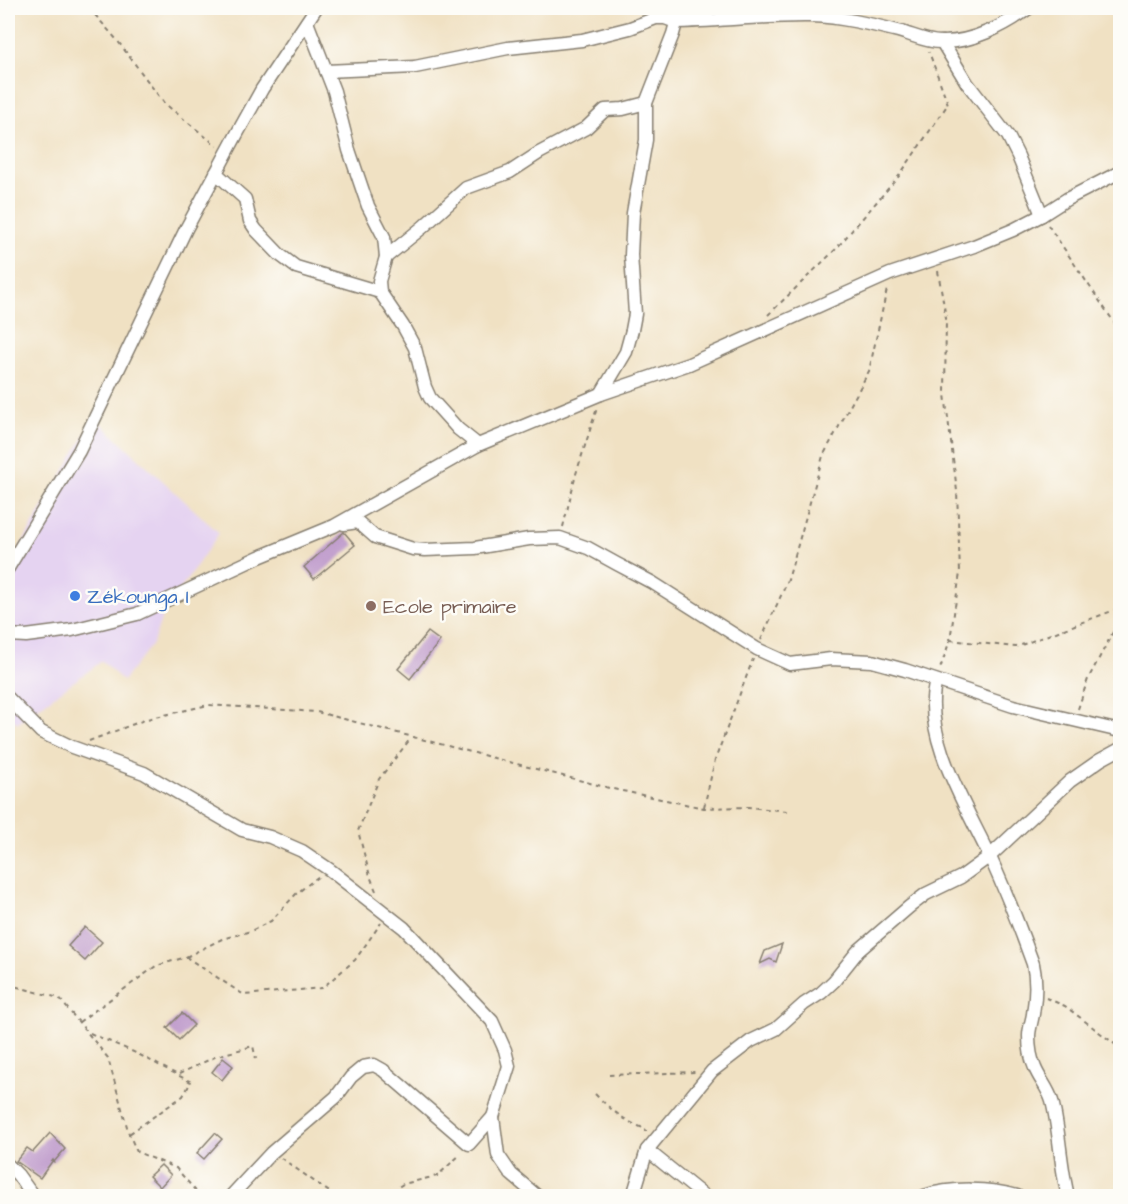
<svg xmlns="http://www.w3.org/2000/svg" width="1128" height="1204" font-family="'Architects Daughter',sans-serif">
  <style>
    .built { fill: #e5d3f1 }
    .building { fill: #bd98ca }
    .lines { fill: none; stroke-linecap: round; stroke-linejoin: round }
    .minor-casing { stroke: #867e70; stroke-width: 15 }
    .path { stroke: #867e70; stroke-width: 2; stroke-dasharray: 4.5 4.5; stroke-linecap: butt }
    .minor { stroke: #fff; stroke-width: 12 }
    .shop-dot { fill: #3f7fe0; stroke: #fdfcf7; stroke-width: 2 }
    .education-dot { fill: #8d6e63; stroke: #fdfcf7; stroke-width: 2 }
    .labels { text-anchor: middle; stroke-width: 5; stroke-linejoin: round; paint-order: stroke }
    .shop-label { font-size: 20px; fill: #366cbe; stroke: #fdfcf7; text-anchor: start }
    .education-label { font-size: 20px; fill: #785e54; stroke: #fdfcf7; text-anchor: start }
  </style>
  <rect width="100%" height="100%" fill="#fdfcf7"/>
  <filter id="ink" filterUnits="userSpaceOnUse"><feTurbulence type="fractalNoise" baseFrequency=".0167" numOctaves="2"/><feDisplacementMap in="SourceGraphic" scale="12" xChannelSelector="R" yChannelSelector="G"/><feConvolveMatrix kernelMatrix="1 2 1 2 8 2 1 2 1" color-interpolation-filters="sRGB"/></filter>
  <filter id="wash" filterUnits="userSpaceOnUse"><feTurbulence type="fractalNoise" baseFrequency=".008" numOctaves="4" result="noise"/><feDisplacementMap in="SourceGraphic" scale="24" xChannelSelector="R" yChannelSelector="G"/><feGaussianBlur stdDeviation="1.35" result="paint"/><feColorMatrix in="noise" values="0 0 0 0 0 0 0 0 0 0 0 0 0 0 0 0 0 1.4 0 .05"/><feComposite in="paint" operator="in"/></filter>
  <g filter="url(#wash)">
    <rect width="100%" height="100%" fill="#f0e1c3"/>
    <path class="built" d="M95,418L219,533L162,616L153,643L123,681L102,661L17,723L8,715V568Z"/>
    <g id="blocks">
      <g class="building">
        <path d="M344,532L355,545L314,579L304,567Z"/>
        <path d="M428,632L440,641L410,679L398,669Z"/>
        <path d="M85,927L102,942L85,961L68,946Z"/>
        <path d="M782,944L776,962L770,959L760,964L765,951Z"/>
        <path d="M182,1013L194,1025L179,1040L167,1028Z"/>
        <path d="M223,1058L233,1066L222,1080L212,1072Z"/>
        <path d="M50,1133L65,1149L54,1162L53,1160L40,1178L16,1161L27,1148L33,1152Z"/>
        <path d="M215,1133L222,1139L204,1159L197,1153Z"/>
        <path d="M161,1165L171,1175L160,1187L149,1176Z"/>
      </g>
    </g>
  </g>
  <g filter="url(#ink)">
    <use href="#blocks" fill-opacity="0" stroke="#867e70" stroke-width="1.5"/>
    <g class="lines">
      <g class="minor-casing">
        <g id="minor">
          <path d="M307,22L334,91L349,150L368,206L384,237L386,257L379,281L380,292L403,326L415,348L425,387L430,398L458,429L478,445"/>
          <path d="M942,42L967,83L1008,136L1018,156L1042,215"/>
          <path d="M326,71L415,67L508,48L582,40L630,28L656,18H665L676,22C721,21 767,15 812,16C841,17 870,24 898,31C913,35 926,42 941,42C972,43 1006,25 1029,8"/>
          <path d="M216,173L245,199L250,221L256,230L280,255L296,267L380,292"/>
          <path d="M386,257L423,227L466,188L510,172L539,153L586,128L605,110L623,109L646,103"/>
          <path d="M601,394L626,352L632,330L635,314L631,255L633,213L646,140V103L673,34L680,8"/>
          <path d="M344,524L358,522L375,537L413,549L425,550L475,548L529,539L560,538L588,548L617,564L653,583L757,649L790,664L831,659L872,661L905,670L1013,706L1120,731"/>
          <path d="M8,568L79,451L186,229L238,132L262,89L316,8"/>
          <path d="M8,635L26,636L72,630L137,614L259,557L334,526L478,445L601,394L689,364L890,274L974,246L1013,230L1042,215L1067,199L1120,172"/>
          <path d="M936,681C920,734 969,811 990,857C1006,892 1020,928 1033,964C1037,981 1036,996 1033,1014C1032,1021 1029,1029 1029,1036C1029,1047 1031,1059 1035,1068C1040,1080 1048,1088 1052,1101C1060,1132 1060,1165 1068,1196"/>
          <path d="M8,698L41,732L72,747L144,773L242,830L270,837L302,851L330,870L404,928L492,1021L505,1050L509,1066L493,1117L498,1155L511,1174L537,1196"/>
          <path d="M647,1150L704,1196"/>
          <path d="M8,1165L18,1175L33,1196"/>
          <path d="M231,1196L271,1153L336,1097L351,1077L363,1067L374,1065L383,1070L469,1144L493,1117"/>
          <path d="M633,1196L647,1150L712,1071L751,1041L776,1029L804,1004L821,993L834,981L858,951L909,907L926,894L961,877L990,856L1070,781L1100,760L1120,749"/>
          <path d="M924,1196C951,1187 990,1188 1017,1196"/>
        </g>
      </g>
      <g class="path">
        <path d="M89,8L117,40L164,103L217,146"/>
        <path d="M1048,225L1120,331"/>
        <path d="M938,271L946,318L945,394L957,491L960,573L950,640L940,669"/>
        <path d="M768,315L835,250L899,176L948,104L929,52"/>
        <path d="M563,527L576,474L597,408"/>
        <path d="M761,640L788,580L823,456L869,371L887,289"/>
        <path d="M950,640L1016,647L1120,608"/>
        <path d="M1078,709L1088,679L1120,619"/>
        <path d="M89,741L147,719L208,705L317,712L613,789L704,808L748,807L787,811"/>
        <path d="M704,807L715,760L753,659"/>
        <path d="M376,891L370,876L358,831L379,779L411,738"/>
        <path d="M186,957L222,939L251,931L271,921L296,894L319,876"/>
        <path d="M8,986L10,985L59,998L108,1058L129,1134L137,1152L176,1168L200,1196"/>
        <path d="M1046,998L1065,1006L1120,1048"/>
        <path d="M79,1022L156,966L186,957L244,995L322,988L355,960L381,923"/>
        <path d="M90,1033L138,1054L191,1082L183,1096L129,1134"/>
        <path d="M179,1074L217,1056L253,1046L256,1059"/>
        <path d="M609,1075L696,1072"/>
        <path d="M595,1094C610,1109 625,1122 646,1129V1132"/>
        <path d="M281,1158L335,1196"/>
        <path d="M384,1196L403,1184L437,1176L461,1154"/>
      </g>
      <use href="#minor" class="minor"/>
    </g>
  </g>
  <circle class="shop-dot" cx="75" cy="596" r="6"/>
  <circle class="education-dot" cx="371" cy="606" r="6"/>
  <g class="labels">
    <g class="shop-label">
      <text x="87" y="603">Zékounga I</text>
    </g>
    <g class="education-label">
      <text x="383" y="613">Ecole primaire</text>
    </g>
  </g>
  <rect width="1128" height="1204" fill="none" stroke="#fdfcf7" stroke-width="30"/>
</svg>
